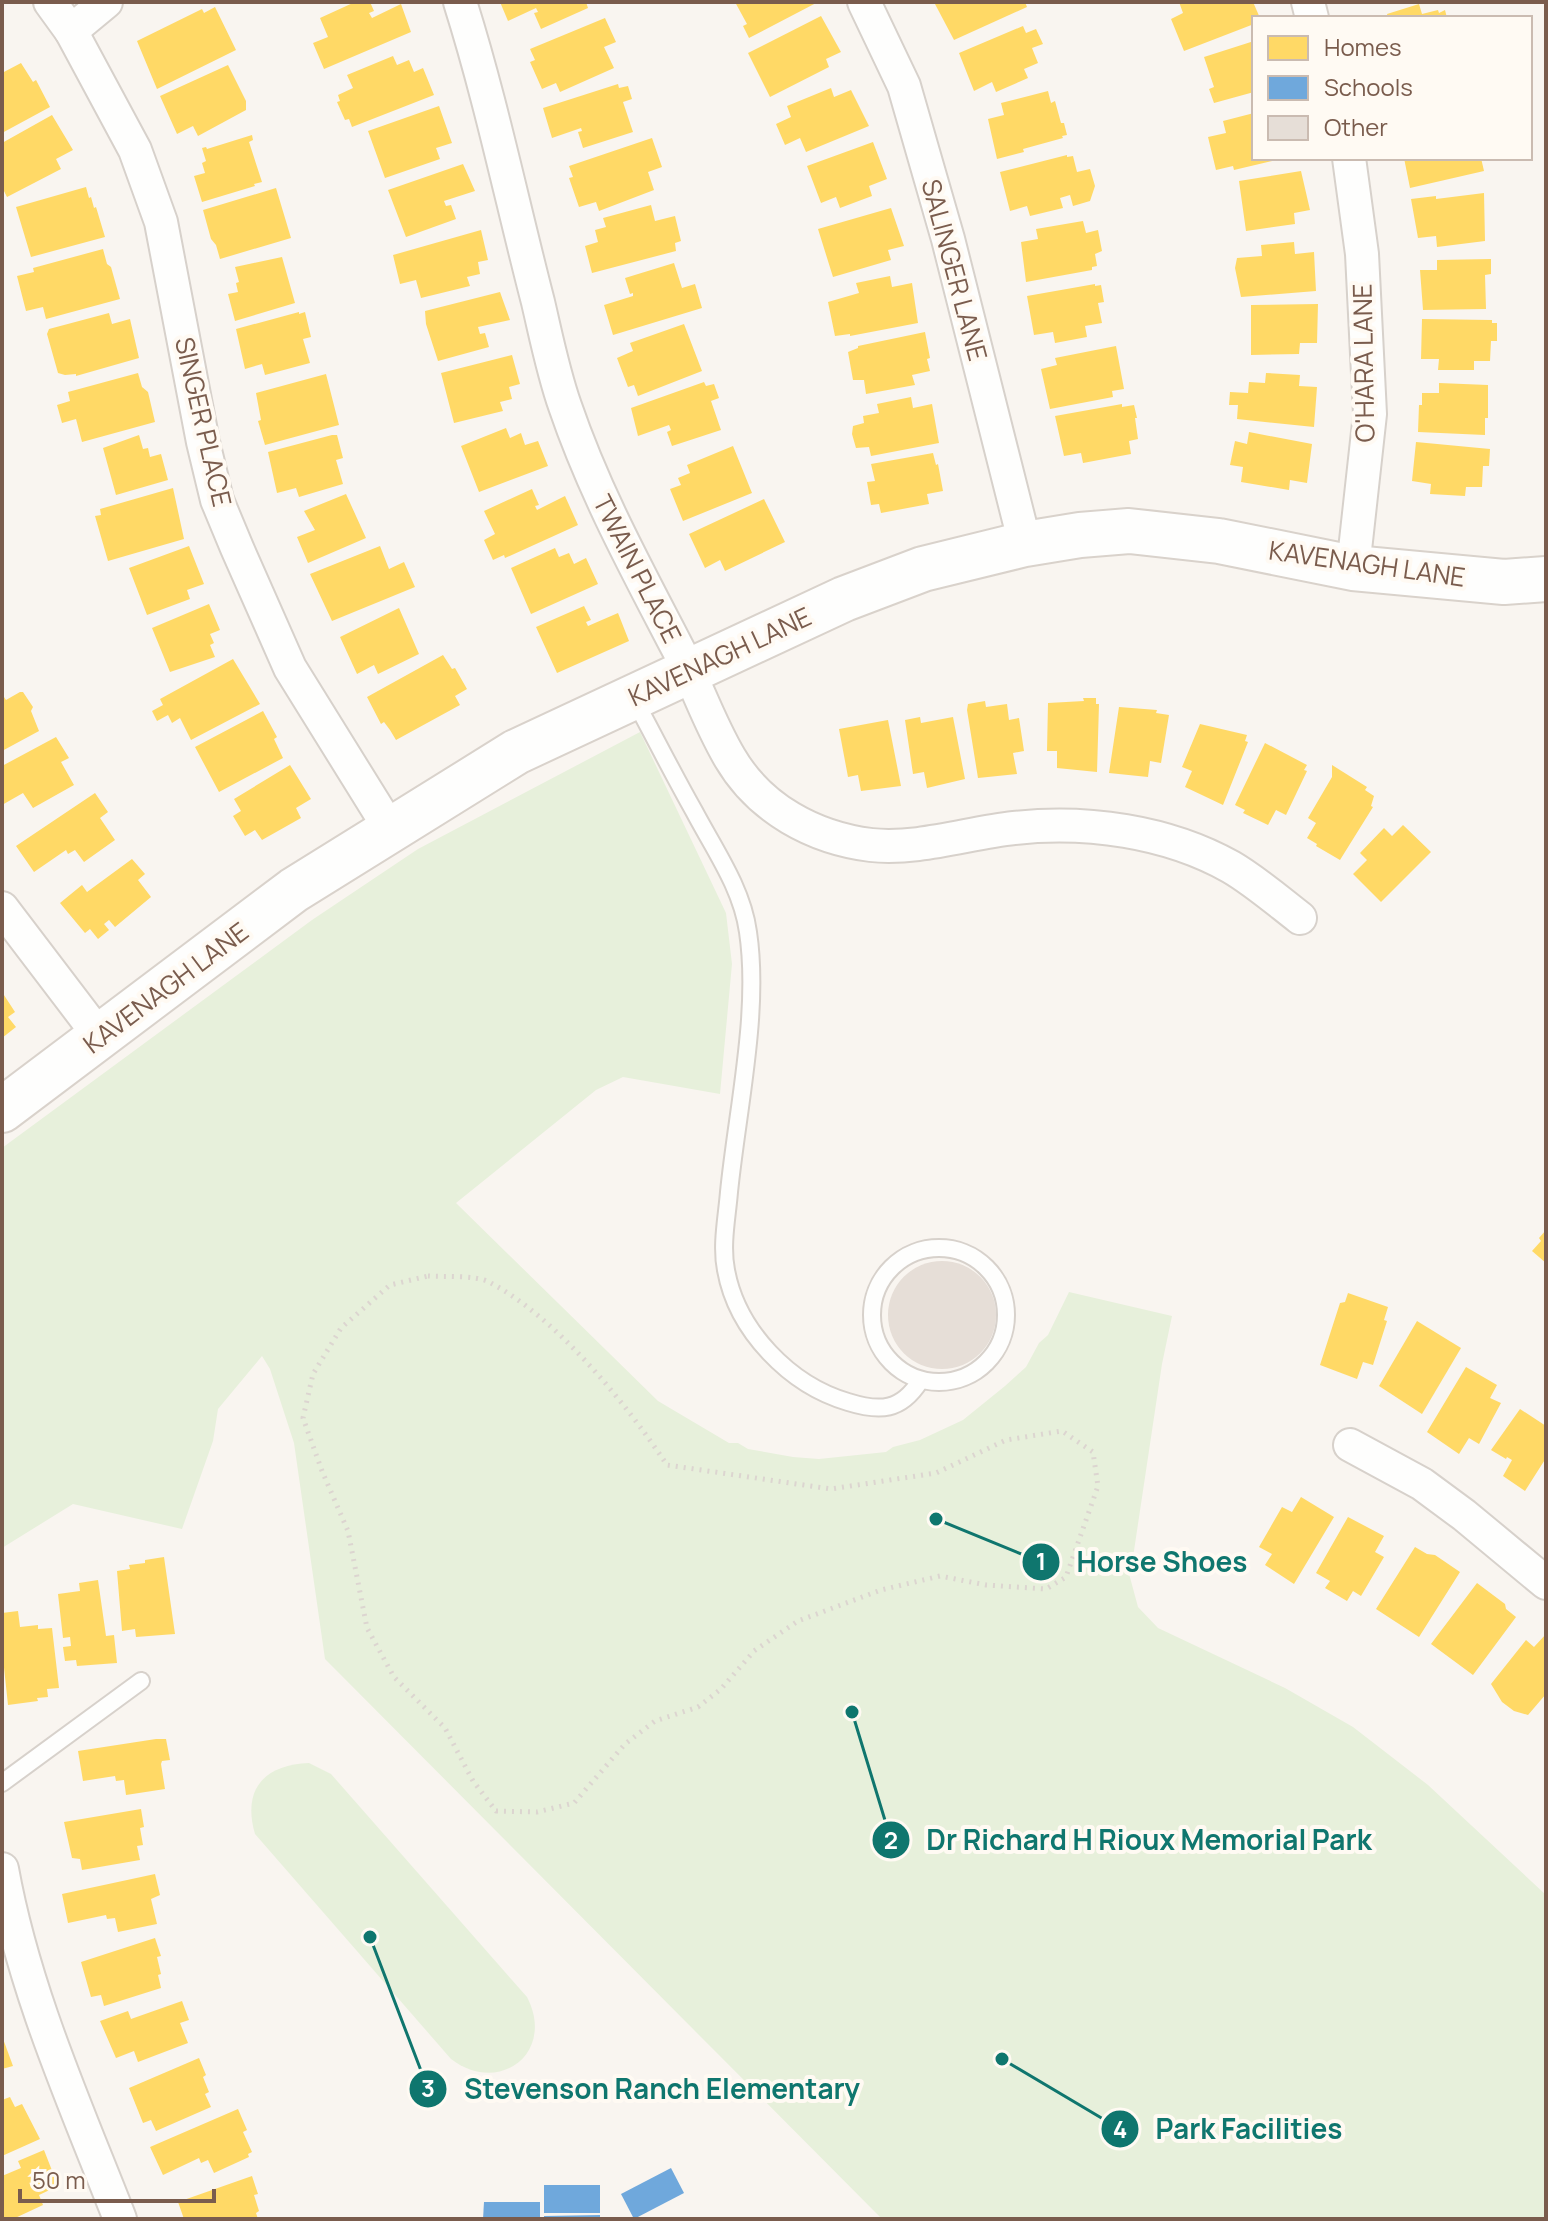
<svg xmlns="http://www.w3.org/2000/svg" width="1548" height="2221" font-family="Manrope,sans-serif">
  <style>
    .green { fill: #e7f0db }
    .homes { fill: #ffd966 }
    .schools { fill: #6fa8dc }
    .building { fill: #e6ded7 }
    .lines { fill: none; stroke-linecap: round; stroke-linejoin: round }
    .lane-casing { stroke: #d7d1cb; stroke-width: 20 }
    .street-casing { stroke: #d7d1cb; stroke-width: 36 }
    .secondary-casing { stroke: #d9d2cb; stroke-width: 48 }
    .path { stroke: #dcd5d0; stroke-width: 5; stroke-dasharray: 2 6; stroke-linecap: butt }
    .lane { stroke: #fefefd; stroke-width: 16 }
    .street { stroke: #fefefd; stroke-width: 32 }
    .secondary { stroke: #fefefd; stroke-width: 44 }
    .labels { text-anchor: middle; stroke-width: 8; stroke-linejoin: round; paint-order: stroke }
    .street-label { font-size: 26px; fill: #7a5c4d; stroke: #fffaf3 }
    .leader { fill: none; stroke: #0f766e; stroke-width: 3 }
    .callout-dot { fill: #0f766e; stroke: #fffaf3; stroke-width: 3 }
    .mark-label { font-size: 24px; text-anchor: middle; font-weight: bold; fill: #fff }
    .callout-label { font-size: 28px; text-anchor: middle; font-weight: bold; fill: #0f766e; stroke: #fffaf3; stroke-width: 8; stroke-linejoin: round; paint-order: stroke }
  </style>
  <rect width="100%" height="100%" fill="#f9f5f0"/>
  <g class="green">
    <path d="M640,732L726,913L732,964L720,1094L623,1077L596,1090L456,1203L658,1401L729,1443H738L748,1449L793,1457L819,1459L886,1452L893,1447L920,1440L963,1420L1005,1386L1026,1367L1039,1343L1048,1335L1069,1292L1172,1316L1162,1364L1132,1564L1128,1570L1138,1607L1158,1628L1285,1688L1353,1727L1428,1785L1546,1895V2219H882L325,1659L294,1443L270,1369L262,1356L218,1409L213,1441L182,1529L73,1504L2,1548V1148L312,920L418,849Z"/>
    <path d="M309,1763L331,1774L527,1997C556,2053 499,2096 451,2059L255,1834C242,1789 264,1765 309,1763Z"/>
  </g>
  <g class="homes">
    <path d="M355,2H370L374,11L369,13L372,18L401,4L411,32L324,69L313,43L328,37L320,18Z"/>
    <path d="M500,2H586L588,8L541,29L534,13L538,12L536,8L508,21Z"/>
    <path d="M735,2H818L749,38L743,26L747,24Z"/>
    <path d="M939,2H1025L1027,7L954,40L935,4Z"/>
    <path d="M1179,2H1253L1260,18H1254V24L1184,51L1171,19L1183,13Z"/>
    <path d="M1419,4L1422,14L1438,10L1439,13L1445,10L1447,18H1388L1387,14Z"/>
    <path d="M215,7L236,50L157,89L137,41L202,9L204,13Z"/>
    <path d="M821,16L841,52L826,59L829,67L770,97L748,53Z"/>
    <path d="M605,18L616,42L604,47L614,68L560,92L556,83L542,89L530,62L535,60L530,49Z"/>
    <path d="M1023,26L1026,33L1036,29L1043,44L1032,48L1038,63L1024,69L1028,78L996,92L992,82L974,91L959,53Z"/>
    <path d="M1254,41V92L1214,103L1209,89L1214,87L1204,57Z"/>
    <path d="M393,56L397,65L409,60L414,72L423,68L434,95L352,127L349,119L345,120L337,102L340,101L338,95L353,88L347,75Z"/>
    <path d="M21,63L33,82L36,80L50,107L2,133V73Z"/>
    <path d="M228,65L246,101V110L198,136L193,126L177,134L160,96Z"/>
    <path d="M618,84L619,88L628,86L632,99L623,102L633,132L583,148L578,132L582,131L581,128L552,138L543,108Z"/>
    <path d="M831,88L834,97L851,90L869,126L806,152L800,138L785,145L776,124L791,117L787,106Z"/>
    <path d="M1048,91L1051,103L1055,101L1061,123H1064L1067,135L1062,136L1063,138L1023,149L1024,152L997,159L988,119L1004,115L1001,103Z"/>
    <path d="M439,106L452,143L436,148L440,159L385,178L368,131Z"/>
    <path d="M1254,113V158L1280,159L1234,170L1233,166L1216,170L1208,137L1226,133L1223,121Z"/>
    <path d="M52,115L73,150L56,159L61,169L7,197L2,187V143Z"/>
    <path d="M252,135L253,140L249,142L262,182L254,184L255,186L202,202L194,176L205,173L202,163L206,161L202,148L206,147L207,149Z"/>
    <path d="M652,138L662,167L648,172L654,190L599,211L596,202L579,207L569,178L573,177L569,166Z"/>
    <path d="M873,142L887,179L869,186L872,196L840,208L836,197L821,203L807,166Z"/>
    <path d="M1067,155V157L1073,156L1077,172L1090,169L1095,186L1090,201L1073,206L1070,195L1060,198L1063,208L1030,216L1027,206L1010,211L1000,172Z"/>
    <path d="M1404,158H1481L1484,171L1410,188Z"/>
    <path d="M463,164L475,191L444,201L446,206L451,205L456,219L406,237L388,190Z"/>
    <path d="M1301,171L1310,210L1294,213L1295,224L1246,231L1239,181Z"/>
    <path d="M86,187L89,198L91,197L94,208L96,207L105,237L31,257L16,207Z"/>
    <path d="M276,188L291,238L220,259L216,245L211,239L203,210Z"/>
    <path d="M1484,193L1485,241L1437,247L1436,236L1418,238L1411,199L1436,196V199Z"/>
    <path d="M651,205L655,221L675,216L681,241L675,243L676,251L592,273L585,246L598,242L595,230L606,227L603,218Z"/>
    <path d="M891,208L904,246L888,250L891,260L833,277L818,229Z"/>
    <path d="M1083,221L1086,233L1098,230L1102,251L1095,254L1097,266L1092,267V270L1026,282L1021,242L1038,239L1036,229Z"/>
    <path d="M481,230L488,260L478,262L480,274L467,277L470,286L421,298L416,280L400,284L393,255Z"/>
    <path d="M1294,242L1295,254L1314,252L1316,291L1241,297L1235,268L1237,258L1262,256L1261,245Z"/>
    <path d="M103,249L107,264L111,267L120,299L46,319L43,307L26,311L17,276L34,272L33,268Z"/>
    <path d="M282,257L295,303L235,321L228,294L238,292L236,283L239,282L235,267Z"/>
    <path d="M1491,259V274L1485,275L1486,309L1423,310L1420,270H1437V260Z"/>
    <path d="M674,263L682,288L695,284L702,308L613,335L604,305L633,296V293L630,294L625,278Z"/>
    <path d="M890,276L892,287L912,283L918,323L850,336V334L835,336L828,302L859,293L856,283Z"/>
    <path d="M1095,284V286L1101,285L1104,302L1098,303L1102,323L1085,326L1087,337L1055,343L1053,332L1034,335L1027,296Z"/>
    <path d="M500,292L510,320L478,327L480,334L485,333L489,347L438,361L426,324L425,311Z"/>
    <path d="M1318,304L1317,343H1300L1299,354L1251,355V305Z"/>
    <path d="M299,312V314L305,312L311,337L303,339L310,363L265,375L262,364L245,369L236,329Z"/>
    <path d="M109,313L112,324L130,319L139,358L76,376V374L65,375L58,373L47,334L49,329Z"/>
    <path d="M1422,319L1492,320V323H1497V341H1491L1490,361H1474V370H1438L1439,359H1421Z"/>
    <path d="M684,324L702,371L638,396L634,385L628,387L617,358L633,351L630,343Z"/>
    <path d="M925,332L930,358L927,359L930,371L912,375L915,385L866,394L864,380H853L848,352L858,348V346Z"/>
    <path d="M1116,346L1124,389L1112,391L1113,397L1050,409L1041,369L1057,365L1055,358Z"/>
    <path d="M512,355L520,384L509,387L512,399L500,402L503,411L454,423L441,373Z"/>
    <path d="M138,373L142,387L148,392L155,422L82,442L76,419L62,423L57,405L70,401L68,392Z"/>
    <path d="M1266,373L1300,375L1299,386L1317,387L1314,427L1237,419L1238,405H1229L1230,392L1248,393L1249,382L1265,383Z"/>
    <path d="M326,374L339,425L265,445L258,421L261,420L256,393Z"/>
    <path d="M704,382L706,386L714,384L719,398L711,401L721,430L672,446L667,432L671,430L669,425L638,436L631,408Z"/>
    <path d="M1439,383L1488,385V418H1485V435L1418,432L1419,405H1422V393H1439Z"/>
    <path d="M911,397L913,408L932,404L939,443L871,456L869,447L856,448L852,434L853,426L864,423L863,416L879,413L877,404Z"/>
    <path d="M1122,404V407L1134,405L1137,418H1135L1138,439L1129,441L1131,454L1083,463L1081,453L1064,456L1055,416Z"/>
    <path d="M506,428L510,438L521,433L525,445L538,441L548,466L479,492L461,446Z"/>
    <path d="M1249,432L1312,444L1307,483L1290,480L1289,490L1241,482L1243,467L1230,465L1235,441L1247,444Z"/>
    <path d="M139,435L143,449L148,448L150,457L161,454L168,480L116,495L103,448Z"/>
    <path d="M332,435H337L343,458L336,460L343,484L299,497L296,488L277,493L268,452Z"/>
    <path d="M1416,442L1490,449L1489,466H1483L1482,487H1466L1465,496L1430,494L1431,484L1412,481Z"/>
    <path d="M733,446L752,493L683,521L670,489L681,485L678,478L690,473L687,465Z"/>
    <path d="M933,453L936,465L938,464L943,491L927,494L929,504L881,513L879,504L871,505L867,482L875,481L871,464Z"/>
    <path d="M173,488L184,539L108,561L95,516L101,515L100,509Z"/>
    <path d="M532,489L539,505L535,506L537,510L565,496L578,525L505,558L504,555L493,560L484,540L495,534L484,511Z"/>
    <path d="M346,494L366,538L308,563L297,537L315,530L304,511Z"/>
    <path d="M764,499L785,542L725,571L720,560L705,568L689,534Z"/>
    <path d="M189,546L204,584L187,590L190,599L147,615L129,568Z"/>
    <path d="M380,546L389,569L404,562L415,587L332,621L310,574Z"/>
    <path d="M555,548L559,557L569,553L574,564L586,558L598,584L531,614L511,568Z"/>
    <path d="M209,604L220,630L210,634L214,643L210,645L215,657L170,672L152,628Z"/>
    <path d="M584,606L591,620L586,622L588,626L618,613L629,641L557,673L536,627Z"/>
    <path d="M399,608L419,654L378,674L374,665L357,674L340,637Z"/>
    <path d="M443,655L452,669L455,668L467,689L455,696L460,705L396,740L390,730L384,722L381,724L367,697Z"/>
    <path d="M233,659L260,704L191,740L180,718L172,723L168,715L157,721L152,711L163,705L160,699Z"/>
    <path d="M20,692H23L33,707L31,711L39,731L2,751V694L6,700Z"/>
    <path d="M1083,698H1096V704H1099L1097,772L1057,768V751H1047L1048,703L1084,701Z"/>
    <path d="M985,701L986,707L1007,704L1009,720L1019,718L1024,751L1013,753L1017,774L978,778L967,710L968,704Z"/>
    <path d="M1119,707L1157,710L1156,713L1169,715L1161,763L1150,761L1148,777L1109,773Z"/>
    <path d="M263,711L277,737L274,739L283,758L219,792L195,747Z"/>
    <path d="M920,717L921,723L953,717L965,779L927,788L924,772L913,774L905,720Z"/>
    <path d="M888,720L901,786L861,791L858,775L848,777L839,729Z"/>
    <path d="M1200,724L1247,735L1245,741L1248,742L1223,805L1185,787L1192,771L1182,767Z"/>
    <path d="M56,737L69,758L61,762L74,785L33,808L23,793L2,805V766Z"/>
    <path d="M1265,743L1307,765L1304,770L1307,771L1286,815L1276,810L1268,825L1243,813L1245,810L1235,805Z"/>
    <path d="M290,765L311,799L296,808L301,818L262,840L255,830L245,836L233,816L241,811L234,799Z"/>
    <path d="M1332,765L1367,787L1365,790L1374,796L1371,806L1373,807L1340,860L1316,846L1317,844L1307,838L1316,823L1308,818L1332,777Z"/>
    <path d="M95,793L108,812L100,818L115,840L84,862L75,850L68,854L66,850L34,872L16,846Z"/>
    <path d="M1403,825L1431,852L1381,902L1353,874L1367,860L1360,853L1384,828L1392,836Z"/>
    <path d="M132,859L145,874L138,880L151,897L115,927L109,920L104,924L109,930L98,939L90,929L85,933L60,903L82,885L87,892Z"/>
    <path d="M2,992L15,1012L8,1017L16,1027L2,1038Z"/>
    <path d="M1546,1230V1263L1532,1251L1541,1241L1539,1238Z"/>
    <path d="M1348,1293L1388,1307L1384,1320L1387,1321L1373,1365L1363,1362L1357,1379L1320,1365L1340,1303L1345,1302Z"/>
    <path d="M1417,1321L1461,1348L1422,1414L1379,1386Z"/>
    <path d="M1466,1367L1497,1385L1490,1398L1501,1403L1479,1444L1469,1438L1459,1454L1427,1432Z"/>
    <path d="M1520,1409L1546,1426V1458L1525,1491L1503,1476L1512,1460L1507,1457L1506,1459L1491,1450Z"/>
    <path d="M1301,1497L1334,1517L1294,1584L1265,1565L1272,1554L1259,1547L1282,1507L1292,1512Z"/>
    <path d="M1348,1517L1384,1536L1375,1552L1384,1557L1361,1596L1353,1591L1347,1601L1325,1588L1330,1581L1316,1573Z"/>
    <path d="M1415,1547L1427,1554L1435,1555L1460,1572L1419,1637L1376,1609Z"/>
    <path d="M164,1557L175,1634L136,1637L135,1629L122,1631L117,1571L130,1569L129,1565L145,1563V1560Z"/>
    <path d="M98,1580L106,1636L114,1635L117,1663L77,1666L76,1660L65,1661L63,1647L71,1646L70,1637L63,1638L58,1594L80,1591L79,1583Z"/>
    <path d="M1477,1583L1505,1604L1506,1609L1516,1617L1473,1675L1431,1644Z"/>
    <path d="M18,1611L20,1627L38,1625V1629L52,1628L59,1688L47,1689L48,1697L37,1698L38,1701L8,1705L2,1649V1613Z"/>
    <path d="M1546,1634V1694L1528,1715L1514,1711L1502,1702L1491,1684L1526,1640L1534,1647Z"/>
    <path d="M156,1739H166L170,1760L162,1761L161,1764L165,1789L126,1795L124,1780L116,1781L115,1776L83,1781L78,1751Z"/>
    <path d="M141,1809L144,1827L140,1828L143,1845L137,1846L140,1860L82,1870L80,1859L72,1858L64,1822Z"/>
    <path d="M155,1874L160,1895L151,1899L157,1924L118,1932L115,1918L107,1919L106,1915L68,1923L62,1894Z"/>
    <path d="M155,1938L161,1956L157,1957L161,1974L158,1975L161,1988L104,2006L101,1995L91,1997L81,1962Z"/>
    <path d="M182,2001L189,2020L180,2023L188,2043L138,2062L134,2051L116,2058L100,2021L128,2011L131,2019Z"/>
    <path d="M2,2036L13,2066L2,2069Z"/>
    <path d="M199,2058L206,2075L203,2077L209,2092L205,2094L211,2107L156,2131L151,2120L143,2123L129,2088Z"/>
    <path d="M10,2097L15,2107L22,2104L40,2139L2,2156V2100Z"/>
    <path d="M238,2109L247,2130L243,2132L252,2152L248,2154L249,2157L214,2173L208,2160L201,2163L199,2158L163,2175L150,2147Z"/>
    <path d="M44,2150L58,2186L39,2195L43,2205L13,2219H2V2176L21,2168L18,2161Z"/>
    <path d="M252,2176L258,2194L254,2195L259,2211L256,2213L258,2219H184L178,2202Z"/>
  </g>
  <g class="schools">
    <path d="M671,2168L684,2193L634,2219L621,2194Z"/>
    <rect x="544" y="2185" width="56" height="28"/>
    <path d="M484,2202H540V2219H483Z"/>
    <path d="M600,2215V2219H544V2216Z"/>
  </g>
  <circle class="building" cx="942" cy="1315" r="54"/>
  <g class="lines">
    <g class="lane-casing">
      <g id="lane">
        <path d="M634,699C654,736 673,774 694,811C714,849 742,888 748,932C760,1012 737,1111 729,1192C727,1217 721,1245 726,1270C737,1331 790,1385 848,1402C880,1412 901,1411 920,1381"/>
        <circle cx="939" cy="1315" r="67"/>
        <path d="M2,1783L141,1681"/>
      </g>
    </g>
    <g class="street-casing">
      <g id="street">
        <path d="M50,2L71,31L135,150L161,222L203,442L217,500L237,548L290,668L390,829"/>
        <path d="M460,2C491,100 512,202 538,302C546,336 553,372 565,406C594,491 636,568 677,647C696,683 709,723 730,758C760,809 814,838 871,845C918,850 968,833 1014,828C1086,820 1167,831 1231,867C1255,881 1278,901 1300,918"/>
        <path d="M864,2L904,86L948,239L1025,544"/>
        <path d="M1308,2L1312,18"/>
        <path d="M71,31L106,2"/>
        <path d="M1349,158L1362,254L1370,414L1353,568"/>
        <path d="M2,908L101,1038"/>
        <path d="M1350,1445L1422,1484L1464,1515L1546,1583"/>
        <path d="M2,1869C24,1991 75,2104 120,2219"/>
      </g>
    </g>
    <g class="secondary-casing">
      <path id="secondary" d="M2,1110L294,890L516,752L844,599L923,569L1025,544L1080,535L1129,531L1219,541L1353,568L1504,582L1546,579"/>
    </g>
    <path class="path" d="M428,1276C444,1277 476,1275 489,1282C556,1317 625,1402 667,1465L831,1489L936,1473L1006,1440L1062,1431L1093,1452L1098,1486L1066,1577L1046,1589L986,1585L940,1576L881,1590L798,1621L754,1651L721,1689L698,1707L655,1721L625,1744L574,1803L537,1812L496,1811L473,1781L445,1728L394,1677L367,1628L348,1531L322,1471L303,1418L313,1374L341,1328L390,1285Z"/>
    <use href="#lane" class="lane"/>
    <use href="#street" class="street"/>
    <use href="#secondary" class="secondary"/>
  </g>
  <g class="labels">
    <g class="street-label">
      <text transform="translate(954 270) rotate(75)" y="9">SALINGER LANE</text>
      <text transform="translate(1364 363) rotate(-91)" y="9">O'HARA LANE</text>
      <text transform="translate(203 422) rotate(77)" y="9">SINGER PLACE</text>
      <text transform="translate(1367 564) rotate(8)" y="9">KAVENAGH LANE</text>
      <text transform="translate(637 569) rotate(63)" y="9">TWAIN PLACE</text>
      <text transform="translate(720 657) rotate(-25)" y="9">KAVENAGH LANE</text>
      <text transform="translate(166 988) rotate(-37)" y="9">KAVENAGH LANE</text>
    </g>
  </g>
  <path class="leader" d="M936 1519L1041 1562M852 1712L891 1840M370 1937L428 2089M1002 2059L1120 2129"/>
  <g class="callout-dot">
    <circle cx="936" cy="1519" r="8"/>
    <circle cx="852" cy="1712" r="8"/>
    <circle cx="370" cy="1937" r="8"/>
    <circle cx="1002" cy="2059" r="8"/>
    <circle cx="1041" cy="1562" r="20"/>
    <circle cx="891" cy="1840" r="20"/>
    <circle cx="428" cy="2089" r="20"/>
    <circle cx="1120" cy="2129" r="20"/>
  </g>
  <g class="mark-label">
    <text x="1041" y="1570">1</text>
    <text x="891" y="1849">2</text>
    <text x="428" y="2097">3</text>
    <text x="1120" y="2138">4</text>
  </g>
  <g class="callout-label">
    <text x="1162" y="1572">Horse Shoes</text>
    <text x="1149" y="1850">Dr Richard H Rioux Memorial Park</text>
    <text x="662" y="2099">Stevenson Ranch Elementary</text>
    <text x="1249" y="2139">Park Facilities</text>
  </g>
  <rect width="1548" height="2221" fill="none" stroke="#7a5c4d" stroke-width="8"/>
  <rect x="1252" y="16" width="280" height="144" fill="#fffaf3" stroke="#cabbb1" stroke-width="2"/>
  <rect x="1268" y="36" width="40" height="24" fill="#ffd966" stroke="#cabbb1" stroke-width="2"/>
  <text x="1324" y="56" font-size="24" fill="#7a5c4d">Homes</text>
  <rect x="1268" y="76" width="40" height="24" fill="#6fa8dc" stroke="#cabbb1" stroke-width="2"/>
  <text x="1324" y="96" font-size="24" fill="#7a5c4d">Schools</text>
  <rect x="1268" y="116" width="40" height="24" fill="#e6ded7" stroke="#cabbb1" stroke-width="2"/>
  <text x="1324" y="136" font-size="24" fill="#7a5c4d">Other</text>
  <path d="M20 2189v12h194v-12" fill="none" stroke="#7a5c4d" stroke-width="4"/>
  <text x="32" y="2189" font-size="24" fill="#7a5c4d" stroke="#fffaf3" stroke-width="6" paint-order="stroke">50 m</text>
</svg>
